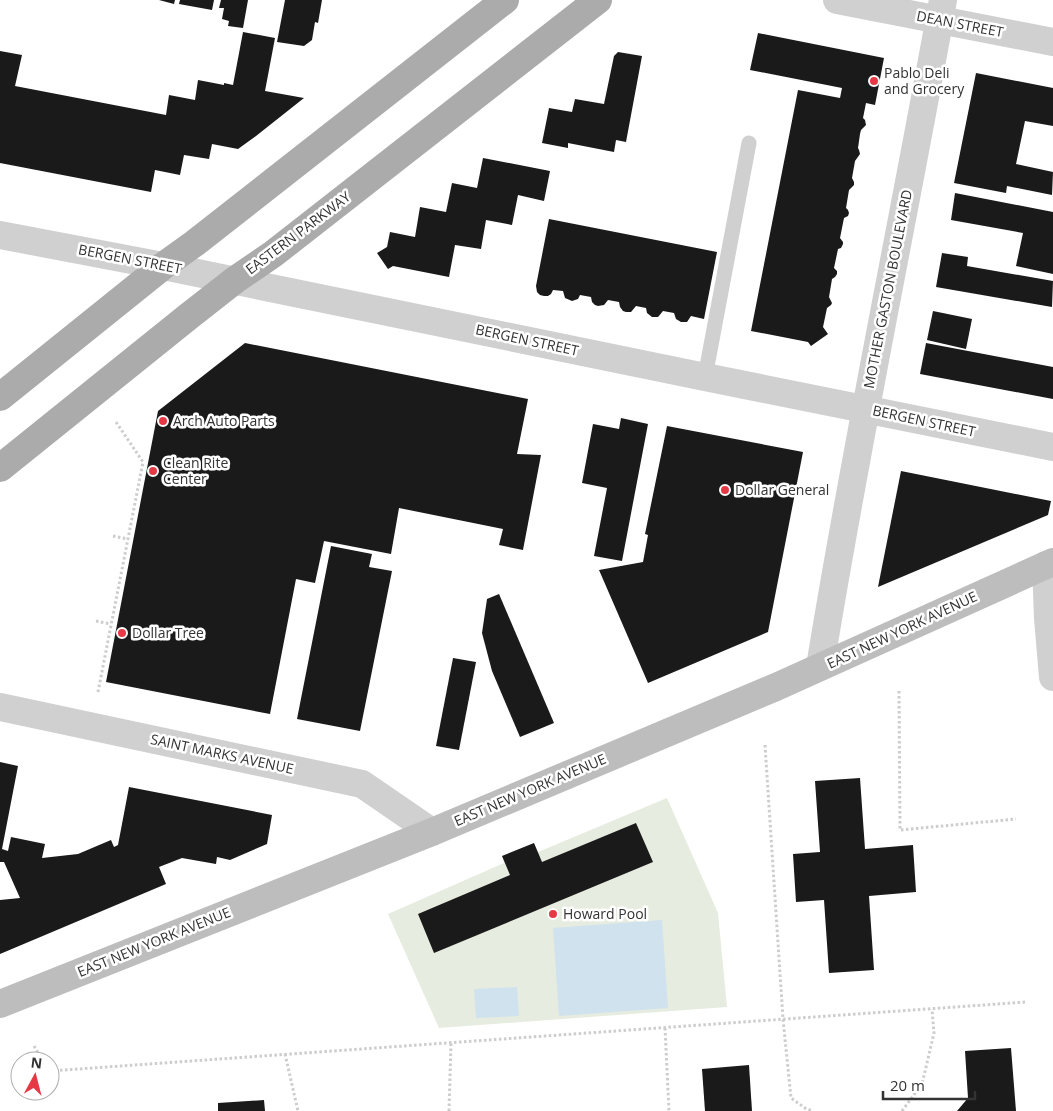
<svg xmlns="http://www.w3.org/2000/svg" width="1053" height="1111" font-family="'Open Sans',sans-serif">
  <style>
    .green { fill: #e6ecdf }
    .water { fill: #cfe2ee }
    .building { fill: #1a1a1a }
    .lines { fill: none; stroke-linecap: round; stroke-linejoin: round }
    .path { stroke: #cdcdcd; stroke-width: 3; stroke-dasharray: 2.5 2.5; stroke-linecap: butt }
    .lane { stroke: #d0d0d0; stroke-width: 15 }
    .street { stroke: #d0d0d0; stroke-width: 28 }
    .secondary { stroke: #bdbdbd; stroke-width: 28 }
    .primary { stroke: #ababab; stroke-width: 28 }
    .poi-dot { fill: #e63946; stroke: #fff; stroke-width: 2 }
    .labels { text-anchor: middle; stroke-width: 5; stroke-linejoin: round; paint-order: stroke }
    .street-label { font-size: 14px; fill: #333; stroke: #fff }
    .poi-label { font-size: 14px; fill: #333; stroke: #fff; text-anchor: start }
  </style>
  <rect width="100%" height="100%" fill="#fff"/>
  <path class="green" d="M667,798L718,913L727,1007L439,1028L388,914L504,863L502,856L534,843L538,852Z"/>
  <g class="water">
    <path d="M662,920L668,1008L559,1016L553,928Z"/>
    <path d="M517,987L519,1016L476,1018L474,989Z"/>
  </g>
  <g class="building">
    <path d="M159,0H175L174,4Z"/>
    <path d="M180,0H214L212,10L179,4Z"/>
    <path d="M221,0H248L243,28L228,26L229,21L222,19L224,8H219Z"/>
    <path d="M285,0H322L318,23L315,22L312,40L304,46L277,42Z"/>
    <path d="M243,32L275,38L265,91L304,98L256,136L238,149L212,144L209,159L184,155L180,175L155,170L151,192L0,163V51L22,55L15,86L166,115L169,95L195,100L198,80L224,85V83L233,85Z"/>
    <path d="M758,33L884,58L875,105L866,103L863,118L865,120L866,125L861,130L860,134L858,148L859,150L860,154L855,161L852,178L854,182V185L849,190L846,208L848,210L849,213L848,216L844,218L840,238L843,242V244L841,248L838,249L834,268L837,271V274L835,277L832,279L829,297L832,303L831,305L827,308L823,327L828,334L811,346L808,342L751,331L798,90L840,98L842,88L750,70Z"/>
    <path d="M618,52L642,56L626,142L616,140L614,152L568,143V148L542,143L549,108L572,112L575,99L604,104L614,56Z"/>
    <path d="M976,73L1053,88V126L1025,121L1016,164L1053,172L1052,195L1007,186L1006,193L954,183Z"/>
    <path d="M483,158L550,171L544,201L518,195L512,225L486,220L481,249L455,245L449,277L393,266L388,269L377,253L387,247L390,232L415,237L420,207L446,212L452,183L477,188Z"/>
    <path d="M955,193L1053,212V274L1016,266L1023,233L951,220Z"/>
    <path d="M549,219L717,252L704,319L691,316L687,322H681L676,319L674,313L663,311L658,317H652L647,313L646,308L636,306L631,312H626L623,311L620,307L619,302L608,300L604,305L598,306L595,305L592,302L591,297L580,295L578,299L572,301L565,298L563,291L553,290L551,294L548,296H544L540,295L537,292L536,286Z"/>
    <path d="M942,253L968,257L967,266L1053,281L1052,307L936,287Z"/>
    <path d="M933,311L972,319L966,349L927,340Z"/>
    <path d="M245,343L528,399L517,454L541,455L523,550L499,545L503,529L399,508L391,554L324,541L315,583L296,579L270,714L106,682L158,411Z"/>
    <path d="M926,343L1053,367V399L920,374Z"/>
    <path d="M621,418L648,424L622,561L594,556L607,488L582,483L593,424L619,429Z"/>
    <path d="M667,426L803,452L768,632L648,683L599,570L643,562L648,535L645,534Z"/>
    <path d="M901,471L1051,501L1048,515L878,587Z"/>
    <path d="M331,546L372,554L369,567L392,571L360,731L297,719Z"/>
    <path d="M499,594L554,723L520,737L492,671L482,633L487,599Z"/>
    <path d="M453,658L476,662L459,750L436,746Z"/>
    <path d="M0,762L18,766L2,849L8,851L11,837L45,844L42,858L78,854L111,840L114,847L118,845L129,787L272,815L267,844L230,860L217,857L216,864L182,858L159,867L166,884L0,954V900L20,898L4,862H0Z"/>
    <path d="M860,778L865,849L913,845L916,892L869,896L874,970L829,973L824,900L796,902L793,854L820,852L815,781Z"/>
    <path d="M636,823L653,862L434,953L418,914L510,875L502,856L534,843L542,862Z"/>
    <path d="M1011,1048L1016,1111H957L968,1098L965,1051Z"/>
    <path d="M749,1065L752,1111H705L702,1069Z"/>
    <path d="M264,1100L265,1111H218V1103Z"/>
  </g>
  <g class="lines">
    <g class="path">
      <path d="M113,536L128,539"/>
      <path d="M96,621L111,624"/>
      <path d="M899,691L900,830L1016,819"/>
      <path d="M98,692L143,462L116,422"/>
      <path d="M765,745L783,1019L791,1098L805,1108L812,1111"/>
      <path d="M665,1028L669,1111"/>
      <path d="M34,1046L43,1061"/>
      <path d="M285,1054L298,1111"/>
      <path d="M50,1071L1026,1002"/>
      <path d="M449,1111L451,1043"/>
      <path d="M902,1111L922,1084L934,1033L932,1009"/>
    </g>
    <path class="lane" d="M705,377L749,143"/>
    <g class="street">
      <path d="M837,0L1053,42"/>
      <path d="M0,235L163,266L705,377L1053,447"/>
      <path d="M1046,565L1048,618L1053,677"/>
      <path d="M820,667C856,444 903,223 943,0"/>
      <path d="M0,707L362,784L432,832"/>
    </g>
    <path class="secondary" d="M0,1004L432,832L776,687L1053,562"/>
    <g class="primary">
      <path d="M0,397L163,266L195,243L505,0"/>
      <path d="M0,468L189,316L235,280L273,254L598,0"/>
    </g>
  </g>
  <g class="poi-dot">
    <circle cx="874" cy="81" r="5"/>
    <circle cx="163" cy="421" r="5"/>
    <circle cx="153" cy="471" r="5"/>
    <circle cx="725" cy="490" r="5"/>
    <circle cx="122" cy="633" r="5"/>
    <circle cx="553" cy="914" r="5"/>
  </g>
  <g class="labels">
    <g class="street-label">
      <text transform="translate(960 24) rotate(11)" y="5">DEAN STREET</text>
      <text transform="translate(298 233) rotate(-37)" y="5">EASTERN PARKWAY</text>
      <text transform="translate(130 259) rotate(11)" y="5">BERGEN STREET</text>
      <text transform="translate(888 289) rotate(-79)" y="5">MOTHER GASTON BOULEVARD</text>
      <text transform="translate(527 340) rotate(12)" y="5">BERGEN STREET</text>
      <text transform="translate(924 421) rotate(12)" y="5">BERGEN STREET</text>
      <text transform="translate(902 630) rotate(-25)" y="5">EAST NEW YORK AVENUE</text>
      <text transform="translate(222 754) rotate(12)" y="5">SAINT MARKS AVENUE</text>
      <text transform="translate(530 790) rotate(-23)" y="5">EAST NEW YORK AVENUE</text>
      <text transform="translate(154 942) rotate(-22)" y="5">EAST NEW YORK AVENUE</text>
    </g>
    <g class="poi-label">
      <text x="884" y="78">Pablo Deli<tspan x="884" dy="16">and Grocery</tspan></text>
      <text x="173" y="426">Arch Auto Parts</text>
      <text x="163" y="468">Clean Rite<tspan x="163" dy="16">Center</tspan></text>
      <text x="735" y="495">Dollar General</text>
      <text x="132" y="638">Dollar Tree</text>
      <text x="563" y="919">Howard Pool</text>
    </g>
  </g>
  <g transform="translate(35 1076) rotate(7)"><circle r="24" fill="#ffffff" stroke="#adadad"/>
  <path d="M0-4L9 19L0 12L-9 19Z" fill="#e63946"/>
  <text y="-8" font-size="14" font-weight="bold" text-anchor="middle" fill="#333333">N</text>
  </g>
  <path d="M883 1091v8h92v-8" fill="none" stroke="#333333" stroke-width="2.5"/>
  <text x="890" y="1091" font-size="15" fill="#333333" stroke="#ffffff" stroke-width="4" paint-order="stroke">20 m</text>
</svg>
